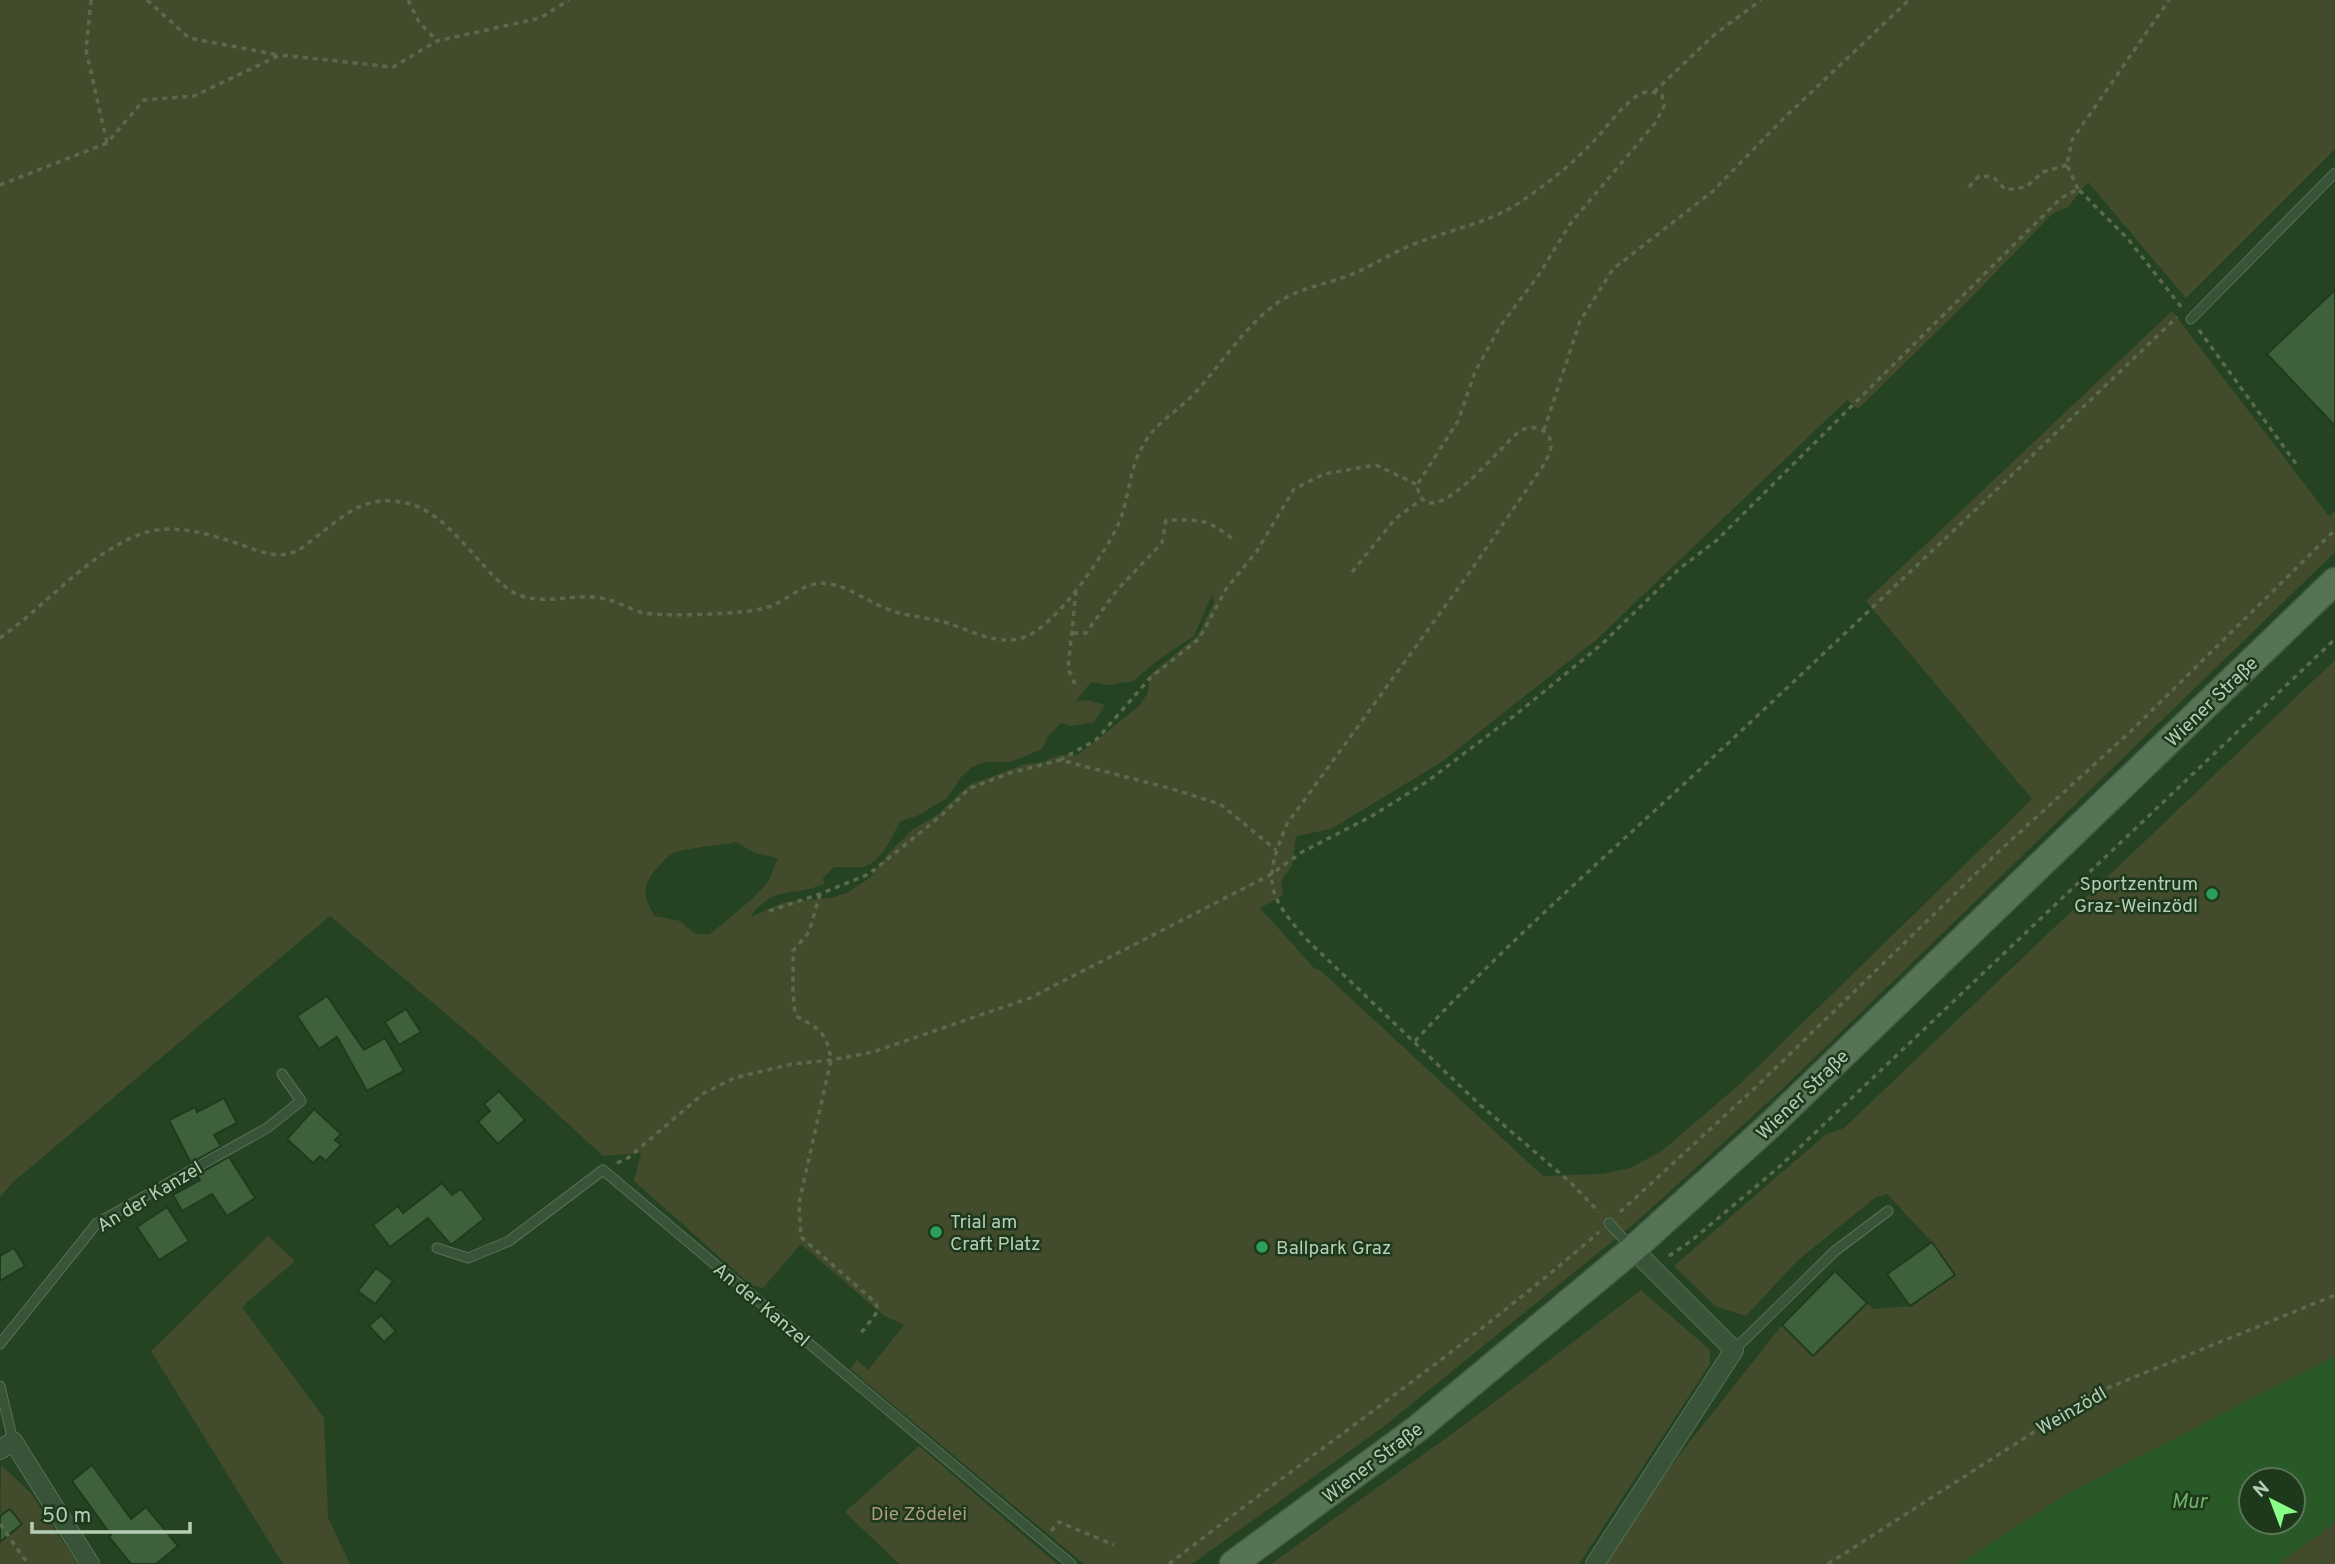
<svg xmlns="http://www.w3.org/2000/svg" width="2335" height="1564" font-family="Overpass,sans-serif">
  <style>
    .green { fill: #424c2d; fill-rule: evenodd }
    .water { fill: #285926; fill-rule: evenodd }
    .building { fill: #3e613c; stroke: #203a1e; stroke-width: 2 }
    .lines { fill: none; stroke-linecap: round; stroke-linejoin: round }
    .lane-casing { stroke: #577056; stroke-width: 11 }
    .street-casing { stroke: #577056; stroke-width: 20 }
    .primary-casing { stroke: #425c42; stroke-width: 29 }
    .path { stroke: #5b6a4d; stroke-width: 3.5; stroke-dasharray: 5 5; stroke-linecap: butt }
    .lane { stroke: #395338; stroke-width: 9 }
    .street { stroke: #395338; stroke-width: 18 }
    .primary { stroke: #577356; stroke-width: 26 }
    .leisure-dot { fill: #2e9e5b; stroke: #1e381c; stroke-width: 2.5 }
    .labels { text-anchor: middle; stroke-width: 5; stroke-linejoin: round; paint-order: stroke }
    .street-label { font-size: 19px; fill: #b5cdb5; stroke: #1e381c }
    .poi-label { font-size: 19px; fill: #b5cdb5; stroke: #1e381c; text-anchor: start }
    .park-label { font-size: 19px; fill: #ae9c80; stroke: #1e381c }
    .water-label { font-size: 21px; font-style: italic; fill: #6eaf6a; stroke: #1e381c }
  </style>
  <rect width="100%" height="100%" fill="#254323"/>
  <g class="green">
    <path d="M0,0H2335V149L2186,298L2088,182L2068,207L2052,214L1966,303L1858,409L1847,400L1597,639L1440,763L1331,829L1296,836L1292,866L1281,881L1283,895L1260,908L1314,968L1321,971L1543,1176L1602,1174L1630,1168L1662,1151L1741,1083L2032,799L1866,601L2172,311L2329,516L2335,511V552L1778,1093L1635,1223L1382,1428L1192,1564H1084L850,1369L857,1360L868,1370L904,1325L883,1315L801,1244L763,1288L751,1285L634,1181L641,1153L603,1156L477,1040L330,916L13,1182L0,1197ZM1212,595L1214,603L1197,636L1151,674L1147,694L1140,705L1078,755H1060L1043,762L1025,764L969,785L937,815L912,830L886,856L871,877L847,893L831,898L785,902L750,917C775,884 791,898 824,884L823,878L834,867C843,867 854,868 862,867C880,864 893,836 900,821L917,816L947,798L961,777L972,767L984,762H1011L1042,749L1048,736L1061,723L1070,726L1094,722L1105,705L1087,700L1075,702L1091,682L1108,685L1133,681L1162,657L1194,636ZM736,842L755,853L778,858L768,882L751,900L709,935L694,933L680,921L655,916C642,897 642,884 658,867C662,863 666,857 670,855C684,847 719,846 736,842Z"/>
    <path d="M2335,660V1356L2069,1493L1960,1564H1601L1677,1458L1782,1325L1813,1356L1867,1303L1874,1309L1910,1306L1955,1275L1932,1242L1887,1194L1876,1197L1797,1261L1746,1316L1715,1306L1674,1266L1825,1135L1844,1128Z"/>
    <path d="M268,1236L295,1261L242,1307L324,1418L328,1518L350,1564H283L151,1351Z"/>
    <path d="M1641,1290L1710,1350V1364L1579,1564H1271L1467,1423Z"/>
    <path d="M919,1446L1057,1564H899L845,1512Z"/>
    <path d="M1,1465L30,1492L78,1564H0Z"/>
    <path d="M2335,1522V1564H2278Z"/>
  </g>
  <path class="water" d="M2335,1356V1522L2278,1564H1960L2069,1493ZM2251,1480H2293V1522H2251Z"/>
  <g class="building">
    <path d="M2335,290V426L2267,354Z"/>
    <path d="M327,996L364,1050L385,1038L404,1071L367,1091L337,1037L319,1049L297,1016Z"/>
    <path d="M406,1009L421,1032L399,1045L385,1022Z"/>
    <path d="M499,1091L525,1120L498,1144L478,1122L490,1111L484,1104Z"/>
    <path d="M224,1098L237,1123L214,1135L221,1146L191,1163L169,1120L195,1107L197,1112Z"/>
    <path d="M314,1109L341,1134L335,1140L341,1145L326,1161L320,1156L313,1163L287,1139Z"/>
    <path d="M229,1157L255,1198L227,1216L212,1194L182,1211L173,1195L200,1180L197,1175Z"/>
    <path d="M442,1183L452,1195L461,1189L484,1219L451,1245L428,1218L390,1247L373,1225L398,1206L403,1213Z"/>
    <path d="M167,1207L189,1241L159,1260L137,1227Z"/>
    <path d="M1932,1242L1955,1275L1910,1306L1887,1274Z"/>
    <path d="M14,1248L25,1266L0,1281V1256Z"/>
    <path d="M376,1268L393,1281L375,1304L358,1291Z"/>
    <path d="M1835,1271L1867,1303L1813,1356L1782,1325Z"/>
    <path d="M381,1315L396,1331L384,1342L369,1326Z"/>
    <path d="M92,1465L131,1519L146,1507L178,1546L156,1564H131L109,1537L111,1535L72,1481Z"/>
    <path d="M10,1509L22,1524L0,1542V1516Z"/>
  </g>
  <g class="lines">
    <g class="lane-casing">
      <g id="lane">
        <path d="M2191,319L2335,173"/>
        <path d="M1609,1223L1631,1247"/>
        <path d="M437,1248L468,1258L509,1241L603,1170L1071,1564"/>
        <path d="M0,1344L97,1223L267,1128L301,1101L282,1074"/>
        <path d="M1734,1350L1835,1251L1888,1211"/>
        <path d="M0,1386L13,1441"/>
      </g>
    </g>
    <g class="street-casing">
      <g id="street">
        <path d="M0,1450L13,1441L90,1564"/>
        <path d="M1595,1564L1734,1350L1633,1249"/>
      </g>
    </g>
    <g class="primary-casing">
      <path id="primary" d="M1233,1564L1418,1428L1633,1249L1768,1127L2335,581"/>
    </g>
    <g class="path">
      <path d="M91,0L86,50L107,143"/>
      <path d="M147,0L189,38L278,55"/>
      <path d="M408,0L419,22L437,41"/>
      <path d="M1654,92L1714,35L1761,0"/>
      <path d="M0,185L107,143L144,100L194,96L280,55L393,67L437,41L540,18L569,0"/>
      <path d="M1969,187L1979,176L1993,177L2006,190L2026,187L2043,172L2067,165"/>
      <path d="M2078,189L2067,165L2072,140L2169,0"/>
      <path d="M2199,330L2297,465"/>
      <path d="M1544,430L1580,321L1613,269L1712,192L1785,117L1909,0"/>
      <path d="M1352,572L1395,519L1422,499"/>
      <path d="M1076,591L1068,668L1077,689"/>
      <path d="M1073,633H1086L1117,590L1162,543L1166,520C1201,520 1206,518 1234,540"/>
      <path d="M0,638C46,606 93,548 147,532C176,524 208,534 236,543C254,549 275,560 294,552C301,550 305,545 311,541C344,516 364,492 410,504C448,514 478,566 508,589C538,610 573,591 606,599C619,602 631,610 644,613C664,617 746,614 765,608C789,602 803,579 830,584C850,587 866,601 885,608C904,616 924,617 944,622C968,629 996,646 1022,638C1055,629 1111,547 1122,515C1130,489 1131,461 1147,439C1158,422 1177,411 1191,397C1219,368 1240,332 1272,307C1296,287 1328,285 1355,273C1377,263 1397,250 1419,242C1454,229 1491,222 1522,201C1547,184 1572,164 1592,143C1606,129 1625,100 1643,93C1651,90 1654,93 1662,95L1664,106L1656,122L1570,224L1538,276L1501,325L1475,372L1458,421L1417,485C1426,544 1506,439 1520,431C1533,423 1551,429 1551,446C1551,452 1546,460 1543,466L1467,576L1287,824C1263,881 1266,893 1306,939L1479,1104L1570,1182L1599,1212"/>
      <path d="M1060,760L1096,740L1151,677L1199,639L1226,589L1257,551L1294,489L1324,474L1376,465L1416,484"/>
      <path d="M820,894L809,932L793,951C794,973 791,995 796,1016C820,1029 827,1033 831,1060L799,1203L801,1237L876,1303L878,1311L861,1333"/>
      <path d="M769,911L820,894L869,874L942,815L970,788L1010,773L1060,760L1169,788L1220,804L1276,850"/>
      <path d="M1415,1041C1512,937 1621,843 1725,746C1877,604 2027,461 2177,317"/>
      <path d="M617,1163L628,1158L704,1093L734,1078L792,1064L831,1060L873,1052L1030,998L1270,875L1302,852L1370,817L1425,783L1519,712L1602,644L1679,569L1717,540L2061,198L2078,189L2128,239L2182,308"/>
      <path d="M1620,1212L1757,1086L1997,853L2131,731L2335,530"/>
      <path d="M1669,1256L1691,1241L1779,1167L2335,639"/>
      <path d="M0,1524L28,1564"/>
      <path d="M1051,1531L1059,1522L1114,1545"/>
      <path d="M1169,1564C1312,1453 1462,1351 1599,1232"/>
      <path d="M1828,1564L2093,1394L2335,1295"/>
    </g>
    <use href="#lane" class="lane"/>
    <use href="#street" class="street"/>
    <use href="#primary" class="primary"/>
  </g>
  <g class="leisure-dot">
    <circle cx="2212" cy="894" r="7"/>
    <circle cx="936" cy="1232" r="7"/>
    <circle cx="1262" cy="1247" r="7"/>
  </g>
  <g class="labels">
    <g class="street-label">
      <text transform="translate(2211 701) rotate(-44)" y="7">Wiener Straße</text>
      <text transform="translate(1802 1094) rotate(-44)" y="7">Wiener Straße</text>
      <text transform="translate(149 1196) rotate(-31)" y="7">An der Kanzel</text>
      <text transform="translate(762 1304) rotate(40)" y="7">An der Kanzel</text>
      <text transform="translate(2071 1410) rotate(-30)" y="7">Weinzödl</text>
      <text transform="translate(1372 1462) rotate(-37)" y="7">Wiener Straße</text>
    </g>
    <g class="poi-label">
      <text x="2198" y="890" text-anchor="end">Sportzentrum<tspan x="2198" dy="22">Graz-Weinzödl</tspan></text>
      <text x="950" y="1228">Trial am<tspan x="950" dy="22">Craft Platz</tspan></text>
      <text x="1276" y="1254">Ballpark Graz</text>
    </g>
    <g class="park-label">
      <text x="919" y="1520">Die Zödelei</text>
    </g>
    <g class="water-label">
      <text x="2189" y="1508">Mur</text>
    </g>
  </g>
  <g transform="translate(2272 1501) rotate(318)"><circle r="33" fill="#1e381c" stroke="#5a7459" stroke-width="2"/>
  <path d="M0-5L12 26L0 18L-12 26Z" fill="#89ff87"/>
  <text y="-10" font-size="19" font-weight="bold" text-anchor="middle" fill="#b5cdb5">N</text>
  </g>
  <path d="M32 1522v10h158v-10" fill="none" stroke="#b5cdb5" stroke-width="3.5"/>
  <text x="42" y="1522" font-size="21" fill="#b5cdb5" stroke="#1e381c" stroke-width="5" paint-order="stroke">50 m</text>
</svg>
